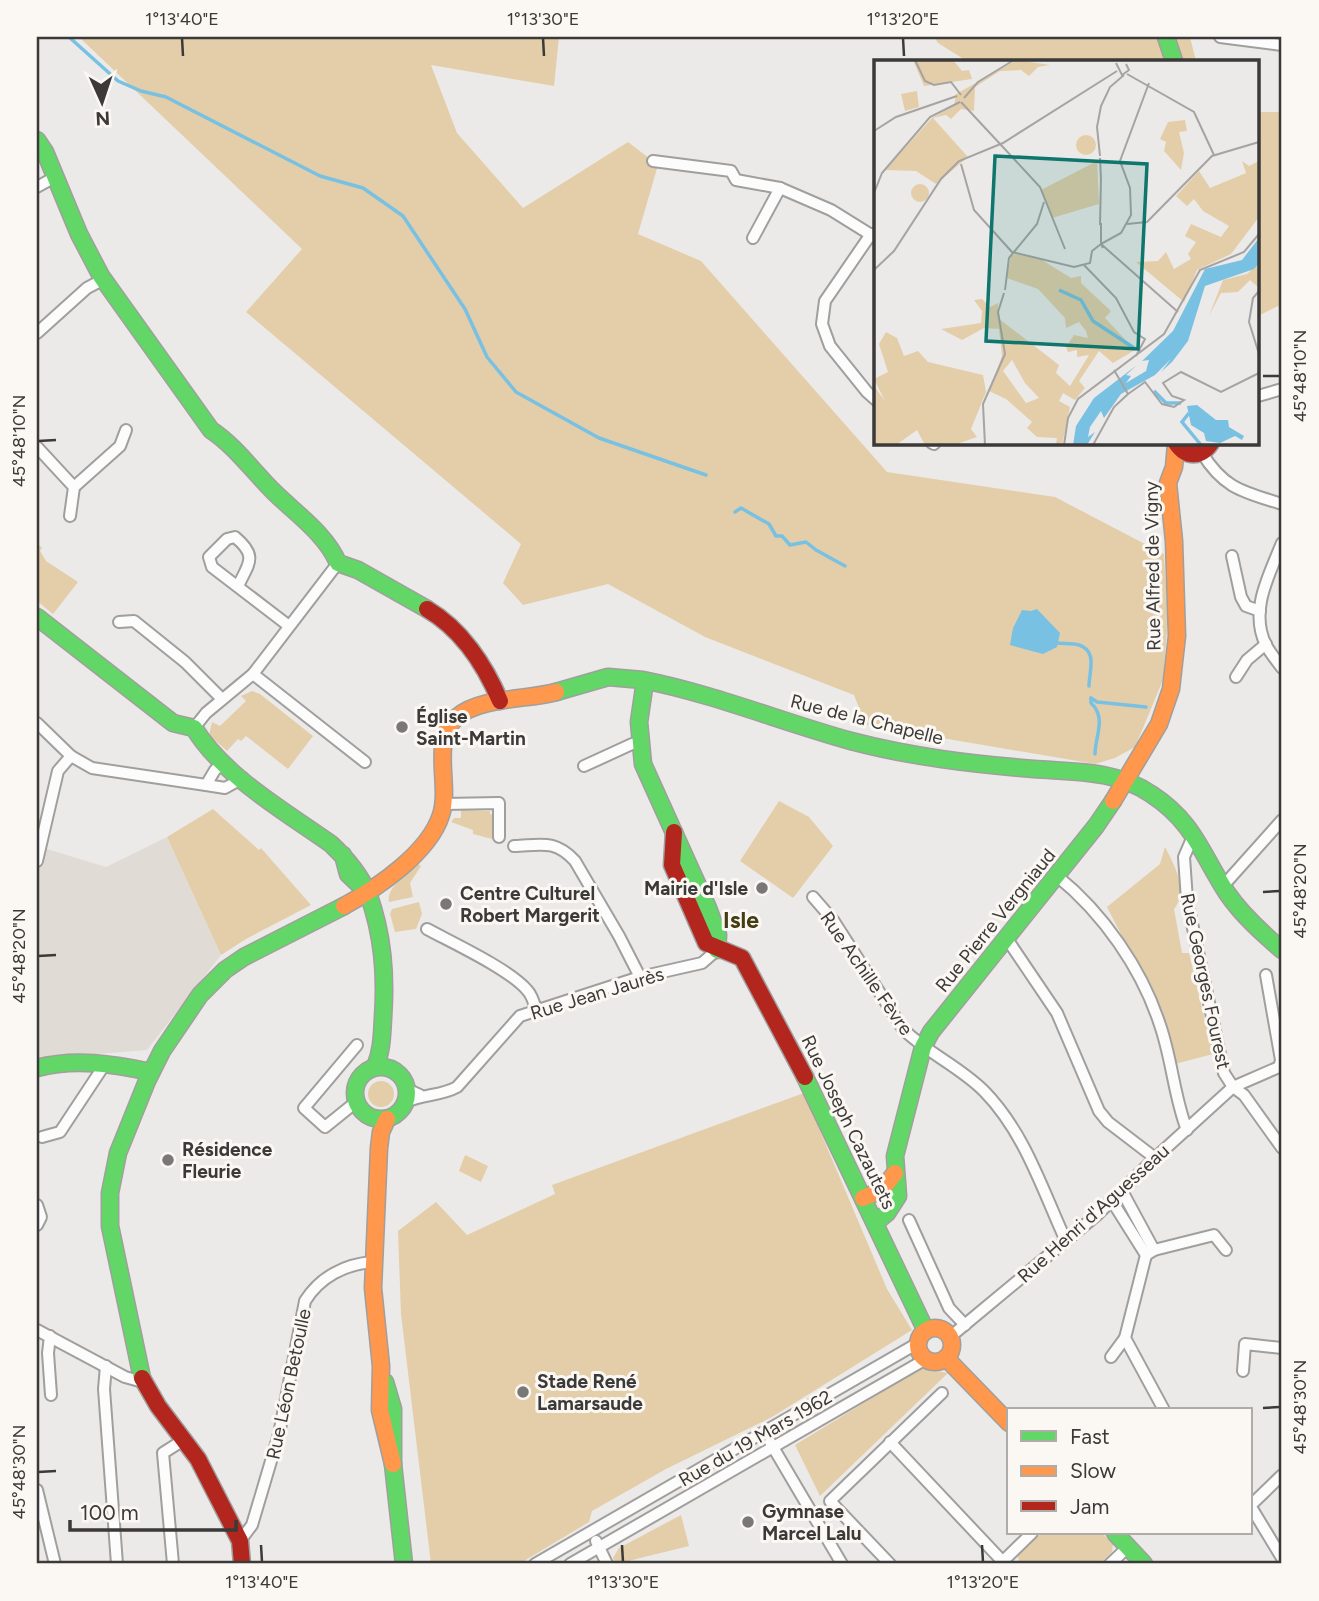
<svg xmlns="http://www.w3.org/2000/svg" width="1319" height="1601" font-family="Figtree,sans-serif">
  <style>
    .built { fill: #e0dcd5 }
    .green { fill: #e3cea9 }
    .water { fill: #78c1e2 }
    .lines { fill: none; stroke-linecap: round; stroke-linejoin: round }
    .stream { stroke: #78c1e2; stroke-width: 3.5 }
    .street-casing { stroke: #a09f9d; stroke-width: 14 }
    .fast-casing { stroke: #a09f9d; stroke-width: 19 }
    .slow-casing { stroke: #a09f9d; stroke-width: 19 }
    .jam-casing { stroke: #a09f9d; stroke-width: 19 }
    .street { stroke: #fcfcfc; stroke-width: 10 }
    .fast { stroke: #63d668; stroke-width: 16 }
    .slow { stroke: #ff974d; stroke-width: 16 }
    .jam { stroke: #b3261e; stroke-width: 16 }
    .ticks { fill: none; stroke: #3b3a38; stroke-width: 2.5 }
    .poi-dot { fill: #797876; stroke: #fbf8f4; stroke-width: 2.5 }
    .labels { text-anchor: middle; stroke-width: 6; stroke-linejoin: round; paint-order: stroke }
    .street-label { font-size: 19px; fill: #3b3a38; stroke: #fbf8f4 }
    .poi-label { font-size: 19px; font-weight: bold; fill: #3b3a38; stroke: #fbf8f4; text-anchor: start }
    .quarter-label { font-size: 23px; font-weight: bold; fill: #443d13; stroke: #fbf8f4 }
    .inset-river { fill: none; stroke: #78c1e2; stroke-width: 3.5 }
    .inset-road { fill: none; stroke: #a5a4a2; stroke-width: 2 }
    .view { fill: #0f766e; fill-opacity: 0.15; stroke: #0f766e; stroke-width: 3.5 }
    .inset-edge { fill: none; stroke: #3b3a38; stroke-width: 3.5 }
    .neatline { fill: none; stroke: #3b3a38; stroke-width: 2.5 }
    .ticks-label { font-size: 18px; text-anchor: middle; fill: #3b3a38 }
  </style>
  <rect width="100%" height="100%" fill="#eceae8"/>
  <path class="built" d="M167,837L221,955L147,1050L37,1059V846L106,867Z"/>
  <g class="green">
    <path d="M79,37H559L554,86L431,65L457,133L523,208L628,142L658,165L638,234L701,261L887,472L1055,497L1164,554L1168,620L1163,680L1135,747L1115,758L1095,764L866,725L854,695L705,637L608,584L523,605L503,583L521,544L246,312L302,249Z"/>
    <path d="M934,37H1190L1196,61H967L938,43Z"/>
    <path d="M1258,112H1282V304L1258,316Z"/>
    <path d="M37,543L42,548L40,551L46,561L78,582L53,614L37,601Z"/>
    <path d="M252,691L260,694L313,736L288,769L246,736L241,741L238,739L227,751L209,735L212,722L220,726L246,701L241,696Z"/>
    <path d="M779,801L809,817L833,846L793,898L740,861Z"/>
    <path d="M213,809L259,850L261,848L311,905L246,939L221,955L167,837Z"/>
    <path d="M461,810L490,811V814L493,815L492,839L473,834V830L451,822L454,818H461Z"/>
    <path d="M1165,847C1174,864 1189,891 1174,909L1182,953H1189L1213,1054L1175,1064L1159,1008L1107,907L1160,864Z"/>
    <path d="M418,864L421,866L410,883L413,897L389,902C386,887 408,874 418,864Z"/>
    <path d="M419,902L422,914L416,929L395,932L390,914L392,909Z"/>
    <circle cx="381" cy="1094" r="13"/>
    <path d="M804,1093L887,1289L912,1330L772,1417L666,1469L592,1511L589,1522L519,1564H431L401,1314L398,1231L436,1202L467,1235L555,1194L552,1185Z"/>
    <path d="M465,1155L488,1166L481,1182L459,1171Z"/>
    <path d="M921,1368L948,1373L820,1496L795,1445Z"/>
    <path d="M681,1515L689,1546L616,1564L613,1558L619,1548Z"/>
    <path d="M1042,1533H1102L1113,1544L1112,1552L1100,1564H1019L1018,1556Z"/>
  </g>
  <path class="water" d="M1037,609L1060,633L1057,647L1043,654L1010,645L1013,628L1022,610L1031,611Z"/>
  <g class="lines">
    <g class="stream">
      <path d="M69,37L118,81L141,91L166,97L320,176L363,188L403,216L465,309L487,357L516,392L599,438L706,475"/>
      <path d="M735,512L741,508L769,524L776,536H782L790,545L806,542L816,550L845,566"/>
      <path d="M1056,643C1063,644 1072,643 1079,645C1098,651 1089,672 1089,686"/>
      <path d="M1091,698V703C1107,718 1095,736 1095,754"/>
      <path d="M1091,698L1097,702L1146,707"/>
    </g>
    <g class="street-casing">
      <g id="street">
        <path d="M1220,37L1282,45"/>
        <path d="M653,161L731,171L736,180L780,188L831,210L876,238"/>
        <path d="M37,187L55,177"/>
        <path d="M871,234L825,301L822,324L830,346L867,392L876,400"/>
        <path d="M753,238L780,188"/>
        <path d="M37,333L87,288L104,279"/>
        <path d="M1258,396L1282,389"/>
        <path d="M932,443L934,444"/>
        <path d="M37,447L74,487L70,516"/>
        <path d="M1202,453C1224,489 1244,492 1282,504"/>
        <path d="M74,487L120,446L126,430"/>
        <path d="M1282,543C1269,575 1249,611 1266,645C1270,653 1277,661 1282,668"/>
        <path d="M1232,556L1241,597L1246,606L1260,611"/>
        <path d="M238,586C249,563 258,556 235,537L227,539L209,557L212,567L289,626"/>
        <path d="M119,622L134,621L185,662L222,699"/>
        <path d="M253,674L365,762"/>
        <path d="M1236,677L1247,660L1266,644"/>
        <path d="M37,723L71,756L92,768L206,785"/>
        <path d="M194,728L206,713L253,674L338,563"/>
        <path d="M224,763L215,770L206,785L225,788L243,778"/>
        <path d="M584,766L632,744L641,742"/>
        <path d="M445,804L499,803V837"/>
        <path d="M1194,834L1184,857L1187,900L1224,1073L1233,1087L1244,1095L1282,1148"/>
        <path d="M514,846C541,845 555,839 575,861L619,936L640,977"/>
        <path d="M37,861L58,771L71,756"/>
        <path d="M1057,876C1103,913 1142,969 1160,1025C1172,1059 1174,1097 1187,1130"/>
        <path d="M1223,886L1282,820"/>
        <path d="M813,897L833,920L903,1029C927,1053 959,1066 984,1091C1025,1133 1042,1189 1066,1241"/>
        <path d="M427,929C453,943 509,969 527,990C532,995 534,1002 536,1010"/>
        <path d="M1007,939L1057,1013L1099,1111L1108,1122L1155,1158"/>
        <path d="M407,1089L420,1095"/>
        <path d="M356,1102L325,1127L304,1108L357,1045"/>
        <path d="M406,1102C423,1094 441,1096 457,1087L520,1016L640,977L702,963L717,950"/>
        <path d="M42,1137L60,1132L105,1064"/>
        <path d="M1122,1191L1154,1250"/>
        <path d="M1112,1201L1146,1255L1125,1338L1164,1410"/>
        <path d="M37,1205L41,1217L37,1225"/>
        <path d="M909,1220L949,1308L965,1325"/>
        <path d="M1146,1255L1154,1250L1214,1235L1226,1250"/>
        <path d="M37,1330L125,1377L143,1382"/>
        <path d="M50,1336L48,1353L51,1395"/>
        <path d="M950,1337L1098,1214L1155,1158L1233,1087L1279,1067L1281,1060L1266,975"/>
        <path d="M1111,1357L1125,1338"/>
        <path d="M106,1366L104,1389L117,1564"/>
        <path d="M1243,1371L1245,1344L1282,1348"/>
        <path d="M770,1442L842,1564"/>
        <path d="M890,1442L1005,1564"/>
        <path d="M37,1490L55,1564"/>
        <path d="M1251,1505L1282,1475"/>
        <path d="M1251,1507L1282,1558"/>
        <path d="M240,1541L252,1525L279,1434L305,1301C320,1277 345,1264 373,1262"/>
        <path d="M596,1541L607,1564"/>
        <path d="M173,1564L163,1453L185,1439"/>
        <path d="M535,1564L918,1343"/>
        <path d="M570,1564L926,1359"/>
        <path d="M890,1564L830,1501L942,1393"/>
        <path d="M1000,1564L1032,1533"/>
        <path d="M1110,1564L1128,1547"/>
      </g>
    </g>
    <g class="fast-casing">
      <g id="fast">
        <path d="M1166,37L1174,61"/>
        <path d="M37,140L45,152L79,234L101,276L211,430C235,446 252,470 273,491C295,513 326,534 338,563L358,570L427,609"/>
        <path d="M37,617L173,723L194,728C223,776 286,812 331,844C347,859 359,873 368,893L348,874L343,855"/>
        <path d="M645,681L639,722L643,764L708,908L718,935L717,950"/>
        <path d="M556,692L608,677L643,680C714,694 782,722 851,741C912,757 972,764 1034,769C1075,772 1116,770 1151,794C1194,822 1201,853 1227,893C1242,915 1262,933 1282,950"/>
        <path d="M368,893C383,935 386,974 383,1018C382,1035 382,1051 375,1067"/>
        <circle cx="381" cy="1093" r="26"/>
        <path d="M37,1068C75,1058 113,1064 151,1072"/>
        <path d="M805,1077L926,1331"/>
        <path d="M875,1223L887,1213L898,1196L895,1156L923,1047L931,1032L1096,826L1113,801"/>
        <path d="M142,1378L110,1226V1193L118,1153L147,1081L162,1051L200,995L225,970L244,957L344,906"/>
        <path d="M385,1382L393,1409V1464L404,1564"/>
        <path d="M1115,1533L1144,1564"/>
      </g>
    </g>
    <g class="slow-casing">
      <g id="slow">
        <path d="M1113,801L1159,724L1171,689L1177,636L1174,541L1168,483L1174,467L1176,444"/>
        <path d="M344,906C377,888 429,853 441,815C451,785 430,741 457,717C480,697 527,700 556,692"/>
        <path d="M387,1119L381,1132L379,1148L373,1288L381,1366L380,1410L393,1464"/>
        <path d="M863,1198L882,1190L895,1173"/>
        <circle cx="935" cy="1345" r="17"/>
        <path d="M946,1358L1009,1423"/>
      </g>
    </g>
    <g class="jam-casing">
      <g id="jam">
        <path d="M1176,443C1186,458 1201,458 1211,443"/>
        <path d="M427,609C461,629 485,665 500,701"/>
        <path d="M674,832L672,865L706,943L742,958L805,1077"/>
        <path d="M142,1378L158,1406L198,1459L240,1541L242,1564"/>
      </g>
    </g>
    <use href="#street" class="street"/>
    <use href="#fast" class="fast"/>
    <use href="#slow" class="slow"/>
    <use href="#jam" class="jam"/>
  </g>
  <path class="ticks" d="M182,38L183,56M543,38L544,56M903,38L904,56M1263,376H1280M38,441L56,440M1263,892L1280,891M38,956L56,955M1263,1408L1280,1407M38,1472L56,1471M261,1545L262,1562M622,1545L623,1562M982,1545L983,1562"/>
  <g class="poi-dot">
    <circle cx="402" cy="727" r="7"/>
    <circle cx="762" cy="888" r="7"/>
    <circle cx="446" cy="904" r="7"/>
    <circle cx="168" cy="1160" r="7"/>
    <circle cx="523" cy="1392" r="7"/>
    <circle cx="748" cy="1522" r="7"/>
  </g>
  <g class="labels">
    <g class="street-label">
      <text transform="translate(1152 566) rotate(-91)" y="7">Rue Alfred de Vigny</text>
      <text transform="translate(867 719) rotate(14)" y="7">Rue de la Chapelle</text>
      <text transform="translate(995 920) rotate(-51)" y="7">Rue Pierre Vergniaud</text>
      <text transform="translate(867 973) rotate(55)" y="7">Rue Achille Fèvre</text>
      <text transform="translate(1206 981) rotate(78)" y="7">Rue Georges Fourest</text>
      <text transform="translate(597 993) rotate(-17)" y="7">Rue Jean Jaurès</text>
      <text transform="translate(849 1122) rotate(64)" y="7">Rue Joseph Cazautets</text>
      <text transform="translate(1093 1213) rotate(-42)" y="7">Rue Henri d'Aguesseau</text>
      <text transform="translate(288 1384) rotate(-78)" y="7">Rue Léon Betoulle</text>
      <text transform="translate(755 1438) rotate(-30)" y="7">Rue du 19 Mars 1962</text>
    </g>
    <g class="poi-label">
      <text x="416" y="723">Église<tspan x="416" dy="22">Saint-Martin</tspan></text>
      <text x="748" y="895" text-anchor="end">Mairie d'Isle</text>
      <text x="460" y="900">Centre Culturel<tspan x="460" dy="22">Robert Margerit</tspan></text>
      <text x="182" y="1156">Résidence<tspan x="182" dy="22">Fleurie</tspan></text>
      <text x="537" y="1388">Stade René<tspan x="537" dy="22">Lamarsaude</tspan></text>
      <text x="762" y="1518">Gymnase<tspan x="762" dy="22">Marcel Lalu</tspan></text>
    </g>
    <g class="quarter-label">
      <text x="741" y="928">Isle</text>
    </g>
  </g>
  <g transform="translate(874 60)">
    <rect width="385" height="385" fill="#eceae8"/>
    <path d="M39,0H79L88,11L95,10L98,19L50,26ZM143,0L176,5L164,7L155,16L147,10L126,11L101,27L100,51L87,49L77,59L72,55L59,58L94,97L62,124L42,111L11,110L58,58L80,46L82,34ZM43,31L45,47L31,51L27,34ZM311,60L313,71L305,72L310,93L307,110L290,91L292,82L286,79L294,62ZM202 85a10 10 0 1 1 20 0a10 10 0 1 1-20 0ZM223,101L225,144L178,158L167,130ZM368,101L375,106L385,101V157L357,194L323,210L310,242L262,202L284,201L292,192L300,209L317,199L314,194L322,182L311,176L317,164L347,177L355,166L329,151L320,139L313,146L302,136L325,111L336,128L372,113ZM37 133a9 9 0 1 1 18 0a9 9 0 1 1-18 0ZM142,194L168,200L197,218L207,216V223L237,251L231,258L261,290L239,303L225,291L205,321L211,328L201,340L189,333L185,341L196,347L188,385L182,384L183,378L163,377L153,368L158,362L132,339L115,331L128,296L125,269L110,268L88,280L67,269L107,263L108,251L100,240L108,239L116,247L124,243V258L185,305L182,313L196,326L215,295L203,297V290L194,292L192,287L200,275L214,278L212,271L205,262L192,268L191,258L164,229L133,218L137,196ZM138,300L151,323L165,338L152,343L129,311ZM385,203V228L376,220L364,232L347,233L335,256L349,220L373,214ZM12,272L23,278L30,296L44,291L54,302L109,315L112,332L97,369L103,377L80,385H51L43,370L22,385H0V326L11,341L0,319L14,312L5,284Z" fill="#e3cea9" fill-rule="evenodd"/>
    <path d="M385,178V203L380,209L331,226L314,281L298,302L287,312L297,299L281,315L247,334L230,358L227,351L216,367L214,377L221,372L213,385H199L202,366L220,338L263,305L252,315L257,316L252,323L272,311L275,300L268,301L299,271L331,209L368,200ZM323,345L342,360H354L355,367L370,376L368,380L361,376L346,383L332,381L330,373L317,365L313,346Z" fill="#78c1e2"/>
    <path class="inset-river" d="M185,230L207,240L219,261L260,288M280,331L292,343H307M315,353L308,362L327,385"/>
    <path class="inset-road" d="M41,0L51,21L60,25L77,22L87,35M242,3L248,15L255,10L252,4M253,14L320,52L340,95M90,38L104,22L140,0M87,42L127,85M0,71L22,57L83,36M127,85L166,127L191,189M226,96L223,67L227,46L236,27L250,15M226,98L227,120M87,104L100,150L138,192L200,207L216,203L218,191L227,184M0,133L8,113L56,57L86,42M227,163V184L247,173L257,155L256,128L246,101L275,23M253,164L273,162L338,96L385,82M226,165L227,117M229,188L227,184L304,252M210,205L242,238L260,272L271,279L262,296M0,210L20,191L67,119L85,101L129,83L243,11M131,230L135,198L163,164L170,142M385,231L379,238L375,262L385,294M254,334L271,322L288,344L300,347L310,340L298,336L289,323L307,312L347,332L385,313M111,385L109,344L131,294L124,252L130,233M190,385L194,358L204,339L290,274L326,210L370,192L385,174M219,385L240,347L254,334L240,310"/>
    <path class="view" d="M121,96L273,104L264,289L112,281Z"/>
    <rect width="385" height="385" class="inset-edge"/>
  </g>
  <rect width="1319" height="1601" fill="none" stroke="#fbf8f4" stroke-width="77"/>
  <rect x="1007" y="1408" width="245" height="126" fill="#fbf8f4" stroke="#aeaca9" stroke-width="2"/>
  <rect x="1021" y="1431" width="35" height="10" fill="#63d668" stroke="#aeaca9" stroke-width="2"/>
  <text x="1070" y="1444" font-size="21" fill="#3b3a38">Fast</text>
  <rect x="1021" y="1466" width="35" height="10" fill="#ff974d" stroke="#aeaca9" stroke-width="2"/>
  <text x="1070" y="1478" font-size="21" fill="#3b3a38">Slow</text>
  <rect x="1021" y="1501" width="35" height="10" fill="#b3261e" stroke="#aeaca9" stroke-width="2"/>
  <text x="1070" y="1514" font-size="21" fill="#3b3a38">Jam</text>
  <g transform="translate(102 102) rotate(177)" stroke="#fbf8f4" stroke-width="5" paint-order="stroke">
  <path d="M0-5L12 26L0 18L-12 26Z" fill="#3b3a38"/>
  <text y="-10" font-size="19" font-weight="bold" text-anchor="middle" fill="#3b3a38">N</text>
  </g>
  <path d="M70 1520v10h166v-10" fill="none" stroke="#3b3a38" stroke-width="3.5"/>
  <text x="80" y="1520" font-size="21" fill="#3b3a38" stroke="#fbf8f4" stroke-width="5" paint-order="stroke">100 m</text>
  <rect x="38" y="38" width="1242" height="1524" class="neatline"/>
  <g class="ticks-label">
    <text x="182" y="25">1°13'40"E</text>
    <text x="543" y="25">1°13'30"E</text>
    <text x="903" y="25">1°13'20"E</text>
    <text transform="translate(1300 376) rotate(-90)" y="6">45°48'10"N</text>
    <text transform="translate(19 441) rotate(-90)" y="6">45°48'10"N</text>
    <text transform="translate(1300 891) rotate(-90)" y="6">45°48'20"N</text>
    <text transform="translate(19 956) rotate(-90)" y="6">45°48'20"N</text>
    <text transform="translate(1300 1407) rotate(-90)" y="6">45°48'30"N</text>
    <text transform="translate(19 1472) rotate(-90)" y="6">45°48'30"N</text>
    <text x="262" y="1588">1°13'40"E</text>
    <text x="623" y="1588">1°13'30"E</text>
    <text x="983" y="1588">1°13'20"E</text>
  </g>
</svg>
